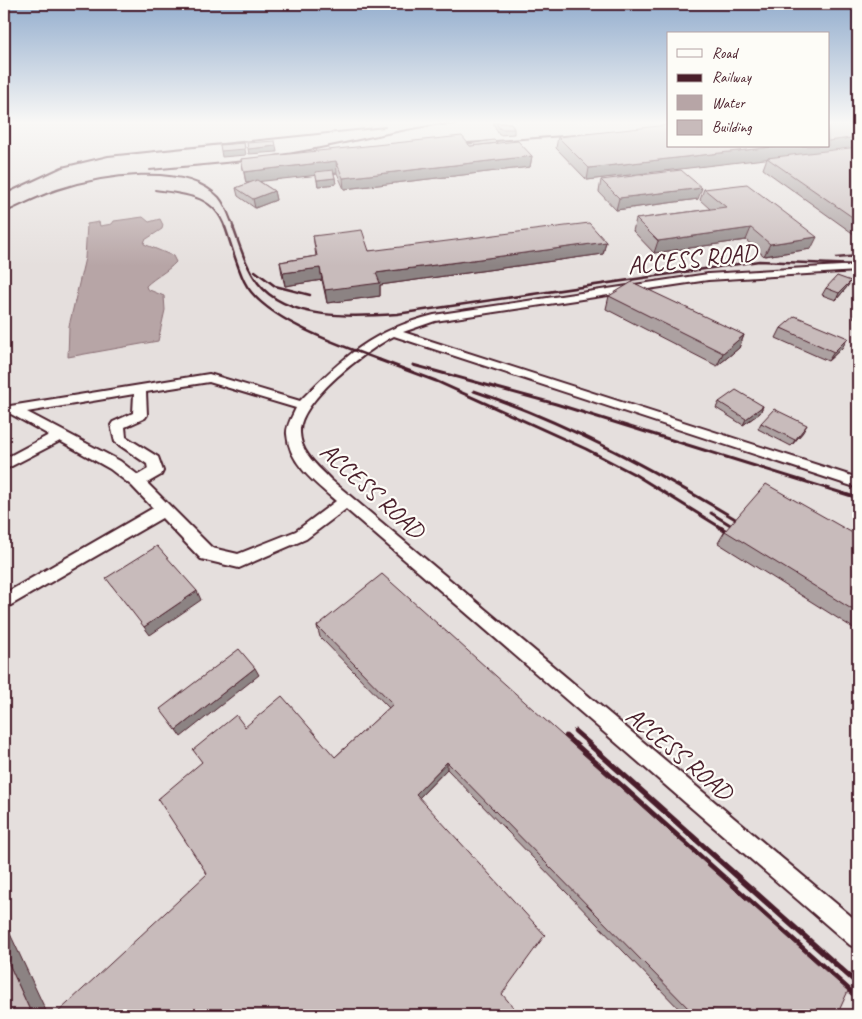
<svg xmlns="http://www.w3.org/2000/svg" width="862" height="1019" font-family="Caveat,sans-serif">
  <style>
    .built { fill: #e5dfdd }
    .water { fill: #b7a5a6; stroke: #8b6f75 }
    .lines { fill: none; stroke-linecap: round; stroke-linejoin: round }
    .minor-casing { stroke: #4a1f2b; stroke-width: 4 }
    .minor { fill: #fdfcf7; fill-rule: evenodd }
    .rail-far4 { stroke: #4a1f2b; stroke-width: 2 }
    .rail-far3 { stroke: #4a1f2b; stroke-width: 2.5 }
    .rail-far2 { stroke: #4a1f2b; stroke-width: 3 }
    .rail-far1 { stroke: #4a1f2b; stroke-width: 4.5 }
    .rail { stroke: #4a1f2b; stroke-width: 5.5 }
    .wall { fill: #aca1a1; stroke: #4a1f2b }
    .shaded-wall { fill: #8c8383; stroke: #4a1f2b }
    .building { fill: #c8bbbb; stroke: #4a1f2b }
    .labels { text-anchor: middle; stroke-width: 4.5; stroke-linejoin: round; paint-order: stroke }
    .street-label { font-size: 25px; fill: #4a1f2b; stroke: #fdfcf7 }
  </style>
  <rect width="100%" height="100%" fill="#f2efeb"/>
  <filter id="ink" filterUnits="userSpaceOnUse"><feTurbulence type="fractalNoise" baseFrequency=".02" numOctaves="2"/><feDisplacementMap in="SourceGraphic" scale="10" xChannelSelector="R" yChannelSelector="G"/><feConvolveMatrix kernelMatrix="1 2 1 2 8 2 1 2 1" color-interpolation-filters="sRGB"/></filter>
  <g filter="url(#ink)">
    <path class="built" d="M4,123H668V146H828V123H858V1015H4Z"/>
    <path class="water" d="M143,217L149,222L160,219L163,225L162,229L145,240L144,244L173,256L176,262C167,272 155,277 146,286L147,289L164,296L165,310L158,341L68,357L69,326L85,258L87,224L99,222L100,226L112,224L114,221Z"/>
    <g class="lines">
      <g class="minor-casing">
        <path id="minor" d="M858,265V271L708,280L435,321L403,332L858,478V488L394,336C368,349 298,401 300,433C301,454 318,466 331,480L858,922V949L850,945L346,509L306,539L239,568L201,559L162,518L4,609V594L153,508L132,486L110,469L60,441L4,470V459L49,435L11,414L4,415V407L209,374L300,401C343,357 373,330 434,315L708,274ZM209,382L296,408C293,415 286,426 287,434C289,463 315,483 336,501L296,531L238,554L212,548L147,483L161,475L163,471L158,457L126,437L125,427L145,418L147,415L146,392ZM134,394L133,413L113,422L111,425L115,442L147,464L148,469L138,475L120,461L27,412Z"/>
      </g>
      <use href="#minor" class="minor"/>
      <g class="rail-far4">
        <path d="M441,125L471,123"/>
        <path d="M453,144L591,134"/>
        <path d="M274,156C333,148 389,131 448,123"/>
        <path d="M150,170L257,160"/>
        <path d="M155,190C185,194 214,195 225,228"/>
        <path d="M4,194L62,167L108,156L385,127"/>
        <path d="M4,213C22,205 39,196 57,190C99,176 185,161 219,197C226,205 230,218 234,228"/>
      </g>
      <g class="rail-far3">
        <path d="M225,227C231,244 236,264 244,281C262,319 342,346 380,360"/>
        <path d="M233,227C240,246 246,267 258,283C287,321 355,317 397,314L759,261L858,265"/>
        <path d="M836,258L858,256"/>
        <path d="M255,271L275,286L310,295"/>
      </g>
      <g class="rail-far2">
        <path d="M377,359L436,381L586,449L634,474L723,529"/>
        <path d="M413,365L556,404L858,498"/>
        <path d="M474,391C568,423 652,469 737,520"/>
        <path d="M711,513L732,526"/>
      </g>
      <g class="rail-far1">
        <path d="M721,528L727,532"/>
        <path d="M575,731L591,745"/>
        <path d="M566,736L576,745"/>
      </g>
      <g class="rail">
        <path d="M575,744L858,998"/>
        <path d="M589,744L858,984"/>
      </g>
    </g>
    <g class="wall">
      <path d="M493,123H511L514,129V134L499,135Z"/>
      <path d="M858,126V237L763,169L767,158L587,180L556,148L558,137Z"/>
      <path d="M497,143L532,156L530,167L344,189L337,173H334L336,184L318,186L316,175L259,181L274,191L276,200L255,208L238,196L236,188L252,182L246,183L241,159L468,144Z"/>
      <path d="M601,180L698,199L616,210L599,192Z"/>
      <path d="M704,189L811,249L764,256L746,240L654,253L633,231L636,219L710,209L700,200Z"/>
      <path d="M313,236L369,251L606,242L603,254L380,285V296L327,303L322,280L285,286L282,274L280,262L316,256Z"/>
      <path d="M851,281L847,287L836,300L822,295L826,288Z"/>
      <path d="M609,296L744,335L739,348L717,366L606,309Z"/>
      <path d="M858,309V319L853,317Z"/>
      <path d="M781,328L842,348L828,361L776,338Z"/>
      <path d="M719,402L763,406L760,413L743,425L716,408Z"/>
      <path d="M761,423L803,432L791,446L758,429Z"/>
      <path d="M725,531L858,536V631L718,543Z"/>
      <path d="M317,626L837,1015H685L447,769L419,798L502,994L207,874L245,727L335,757L389,708L320,637Z"/>
    </g>
    <g class="shaded-wall">
      <path d="M858,137V148L587,180L589,168L781,146H828V141Z"/>
      <path d="M244,143L246,155L222,157L221,151Z"/>
      <path d="M276,146L277,152L249,154L248,149Z"/>
      <path d="M532,156L530,167L344,189L343,178Z"/>
      <path d="M336,161L337,173L246,183L244,172Z"/>
      <path d="M335,178L336,184L318,186L317,180Z"/>
      <path d="M702,188L698,199L616,210L619,198Z"/>
      <path d="M274,191L276,200L255,208L253,199Z"/>
      <path d="M751,228L746,240L654,253L658,241Z"/>
      <path d="M817,237L811,249L764,256L770,244Z"/>
      <path d="M606,242L603,254L380,285V296L327,303L325,290L376,273Z"/>
      <path d="M320,268L322,280L285,286L283,273Z"/>
      <path d="M851,281L847,287L836,300L839,293Z"/>
      <path d="M744,335L739,348L717,366L723,353Z"/>
      <path d="M848,338L842,348L828,361L834,352Z"/>
      <path d="M763,406L760,413L743,425L746,419Z"/>
      <path d="M807,425L803,432L791,446L795,440Z"/>
      <path d="M197,591L201,600L150,635L144,627Z"/>
      <path d="M255,668L259,675L181,737L176,730Z"/>
      <path d="M447,762V769L416,801V794Z"/>
      <path d="M4,921L48,1015H32L4,953Z"/>
    </g>
    <g class="building">
      <path d="M496,123H511L514,129H500Z"/>
      <path d="M828,123H853L858,126V137L828,141Z"/>
      <path d="M668,125V146H781L589,168L558,137Z"/>
      <path d="M462,136L470,146L518,141L532,156L343,178L336,161L244,172L241,159Z"/>
      <path d="M494,140L497,143L470,146L468,144Z"/>
      <path d="M275,141L276,146L248,149L247,143Z"/>
      <path d="M244,143L245,149L221,151L220,145Z"/>
      <path d="M858,147V221L767,158Z"/>
      <path d="M333,170L335,178L317,180L315,172Z"/>
      <path d="M681,170L702,188L619,198L601,180Z"/>
      <path d="M257,180L274,191L253,199L236,188Z"/>
      <path d="M747,184L817,237L770,244L751,228L658,241L636,219L726,207L704,189Z"/>
      <path d="M589,223L606,242L376,273L380,283L325,290L320,268L283,273L280,262L317,256L313,236L362,230L369,251Z"/>
      <path d="M837,276L851,281L839,293L826,288Z"/>
      <path d="M632,282L744,335L723,353L609,296Z"/>
      <path d="M795,316L848,338L834,352L781,328Z"/>
      <path d="M736,390L763,406L746,419L719,402Z"/>
      <path d="M774,409L807,425L795,440L761,423Z"/>
      <path d="M766,484L858,536V613L725,531Z"/>
      <path d="M157,546L197,591L144,627L106,578Z"/>
      <path d="M382,574L848,991L837,1015H695L447,762L416,794L545,935L502,994L520,1015H55L207,874L158,799L202,762L193,750L236,715L245,727L282,696L335,757L393,704L317,626Z"/>
      <path d="M239,649L255,668L176,730L160,709Z"/>
      <path d="M4,953L32,1015H4Z"/>
    </g>
  </g>
  <linearGradient id="sky" x2="0" y2="1"><stop stop-color="#94aece"/><stop offset="0.46" stop-color="#f9f8f6"/><stop offset="1" stop-color="#f9f8f6" stop-opacity="0"/></linearGradient>
  <rect width="862" height="266" fill="url(#sky)"/>
  <g class="labels">
    <g class="street-label">
      <text transform="translate(692 258) rotate(-6)" y="9">ACCESS ROAD</text>
      <text transform="translate(373 490) rotate(42)" y="9">ACCESS ROAD</text>
      <text transform="translate(680 753) rotate(40)" y="9">ACCESS ROAD</text>
    </g>
  </g>
  <rect width="862" height="1019" fill="none" stroke="#fdfcf7" stroke-width="20"/>
  <rect x="10" y="10" width="842" height="999" fill="none" stroke="#4a1f2b" stroke-width="2" filter="url(#ink)"/>
  <rect x="667" y="32" width="162" height="115" fill="#fdfcf7" stroke="#b5a4a5"/>
  <rect x="677" y="49" width="25" height="8" fill="#fdfcf7" stroke="#b5a4a5"/>
  <text x="712" y="58" font-size="15" fill="#4a1f2b">Road</text>
  <rect x="677" y="74" width="25" height="8" fill="#4a1f2b" stroke="#b5a4a5"/>
  <text x="712" y="82" font-size="15" fill="#4a1f2b">Railway</text>
  <rect x="677" y="95" width="25" height="15" fill="#b7a5a6" stroke="#b5a4a5"/>
  <text x="712" y="108" font-size="15" fill="#4a1f2b">Water</text>
  <rect x="677" y="120" width="25" height="15" fill="#c8bbbb" stroke="#b5a4a5"/>
  <text x="712" y="132" font-size="15" fill="#4a1f2b">Building</text>
</svg>
